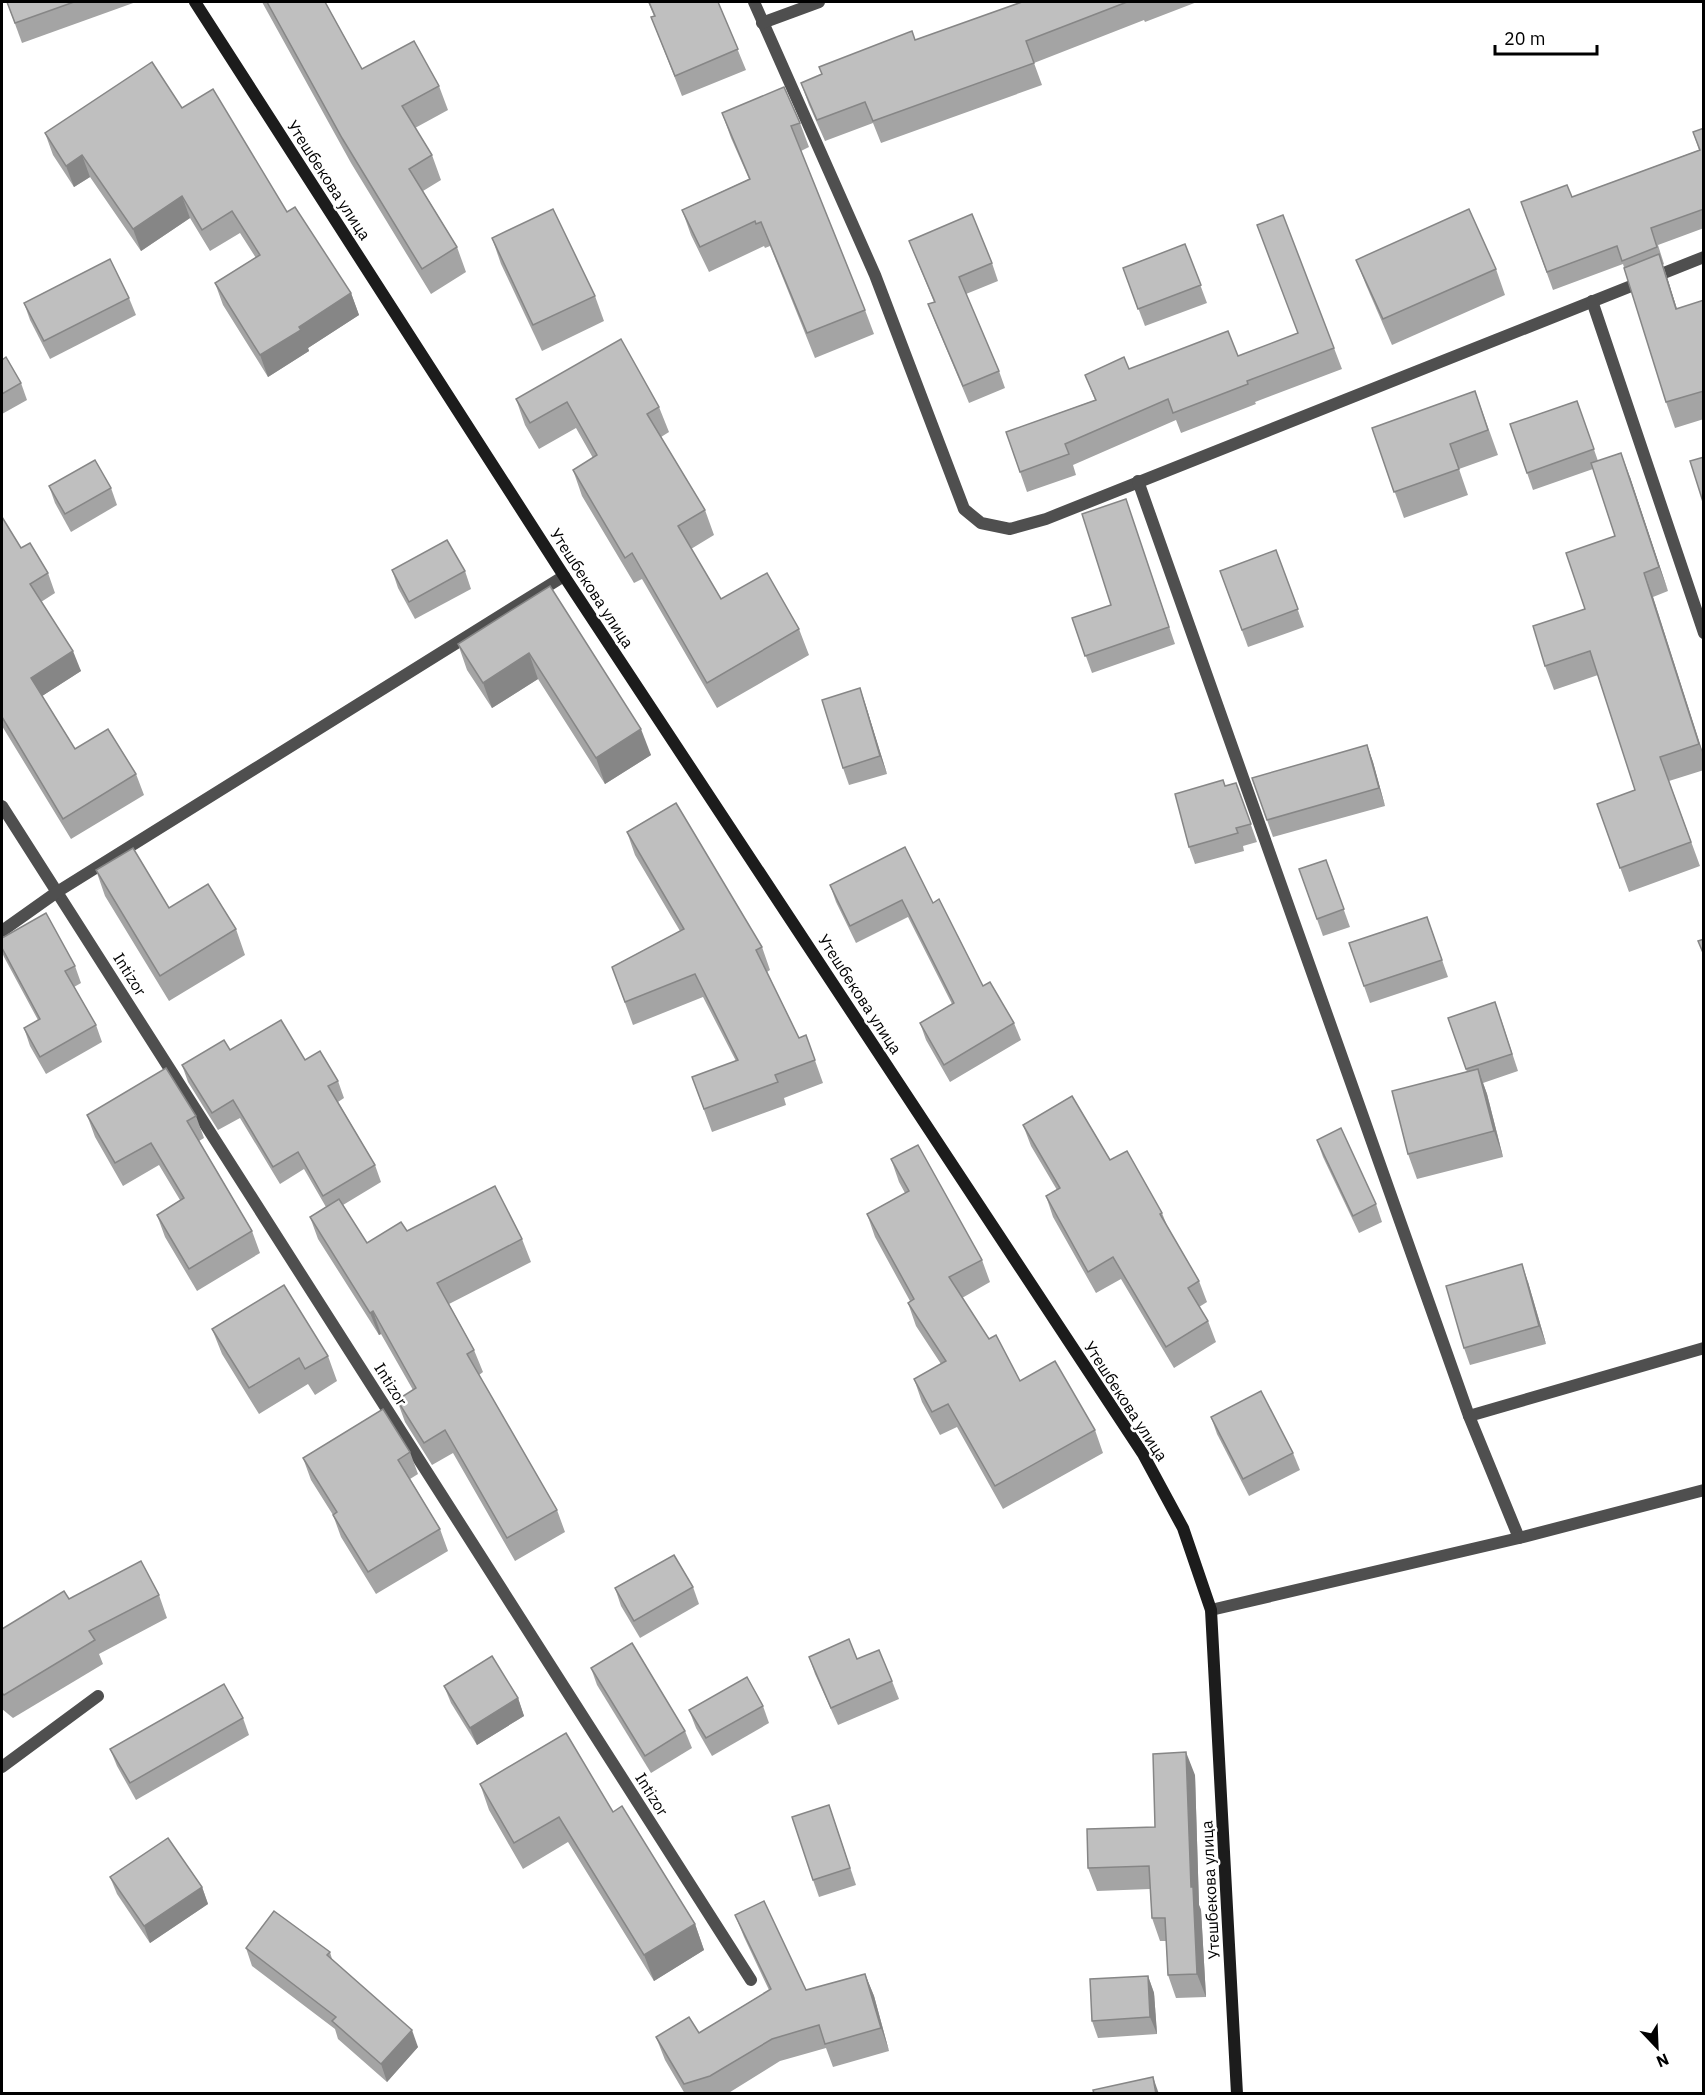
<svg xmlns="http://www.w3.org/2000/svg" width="1705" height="2095" font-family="'IBM Plex Sans',sans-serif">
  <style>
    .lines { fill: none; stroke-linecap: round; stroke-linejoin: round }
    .lane { stroke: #4f4f4f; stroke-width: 12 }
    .street { stroke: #4f4f4f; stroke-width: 12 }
    .secondary { stroke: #1c1c1c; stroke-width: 12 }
    .wall { fill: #a4a4a4 }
    .shaded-wall { fill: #868686 }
    .building { fill: #bfbfbf; stroke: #868686; stroke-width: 1.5 }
    .labels { text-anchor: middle; stroke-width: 5; stroke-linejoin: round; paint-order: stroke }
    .street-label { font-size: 16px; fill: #000; stroke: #fff }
  </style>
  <rect width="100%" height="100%" fill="#fff"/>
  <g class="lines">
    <path class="lane" d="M2,1767L98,1696"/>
    <g class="street">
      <path d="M754,2L875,275L964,509L981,523L1010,529L1046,519L1704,257"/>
      <path d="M762,23L819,2"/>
      <path d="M1592,301L1704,633"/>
      <path d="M1138,481L1469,1416L1519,1538"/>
      <path d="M2,806L751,1980"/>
      <path d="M2,931L57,892L564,576"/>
      <path d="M1469,1416L1704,1348"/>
      <path d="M1211,1610L1519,1538L1704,1490"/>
    </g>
    <path class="secondary" d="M195,2L564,576L1143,1454L1183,1528L1211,1610L1237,2094"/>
  </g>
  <g class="wall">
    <path d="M7,2H136L22,43Z"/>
    <path d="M262,2H325L362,69L439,86L448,110L415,128L432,155L441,180L423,191L457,247L466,272L431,294L351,163Z"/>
    <path d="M648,2H718L746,70L682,96L651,17L654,16Z"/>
    <path d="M1022,2H1197L1145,22L1144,20L1034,63L1042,85L881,143L873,123L825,141L809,105L801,83L915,40Z"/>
    <path d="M182,108L287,212L351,293L359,315L308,348L309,351L268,377L223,305L215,283L256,258L240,233L210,251L190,218L141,251L90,177L74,187L53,155L45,133Z"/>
    <path d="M722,113L800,123L809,147L801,151L865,310L874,334L815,358L770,246L765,248L764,246L709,272L691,235L682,210L749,179L731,138Z"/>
    <path d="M1704,128V228L1658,245L1664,264L1663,265L1677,309L1704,300V419L1675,428L1666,402L1623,264L1553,290L1521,202L1572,197L1699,150L1693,132Z"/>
    <path d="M492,238L595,296L604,321L542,351L501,264Z"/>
    <path d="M909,241L992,263L998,281L966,294L999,371L1005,388L969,403L935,322L928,304L934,302Z"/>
    <path d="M1185,244L1207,303L1145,326L1123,268Z"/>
    <path d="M1356,260L1496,269L1505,295L1392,345L1366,285Z"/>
    <path d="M129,298L136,315L50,359L30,320L24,303Z"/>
    <path d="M1334,348L1342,369L1255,402L1256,404L1181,433L1176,420L1073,465L1076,475L1027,492L1006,432L1095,400L1085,375L1238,356Z"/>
    <path d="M2,360L21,383L27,400L2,414Z"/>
    <path d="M1475,391L1498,455L1459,469L1468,495L1404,518L1372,428Z"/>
    <path d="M516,399L659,407L669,432L661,437L705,510L714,535L691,549L721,599L799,629L809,655L717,708L642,579L634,583L582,496L573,470L593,458L576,428L539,449L525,425Z"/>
    <path d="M1577,401L1598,461L1630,477L1668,591L1653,597L1704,756V770L1669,781L1700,866L1629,892L1597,804L1635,790L1598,675L1554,690L1545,666L1585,609L1615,536L1593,469L1533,490L1510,424Z"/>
    <path d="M49,486L111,488L117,505L71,532L55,503Z"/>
    <path d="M2,517L21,548L48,573L55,593L41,602L81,671L42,696L75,749L136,774L144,795L71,839L2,726Z"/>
    <path d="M1132,517L1175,644L1092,673L1072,618L1111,605Z"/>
    <path d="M1276,550L1304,627L1248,647L1220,571Z"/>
    <path d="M392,570L465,571L471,589L415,619L398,588Z"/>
    <path d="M550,586L651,755L605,784L538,679L492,708L467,670L458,644Z"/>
    <path d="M860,688L887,774L849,785L843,768Z"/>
    <path d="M1367,745L1373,762L1385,806L1273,837L1252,778Z"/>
    <path d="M1236,783L1257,842L1243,846L1244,851L1195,864L1189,847L1225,786Z"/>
    <path d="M627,832L762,947L770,970L767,972L799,1038L806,1035L823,1083L784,1098L786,1105L712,1132L692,1077L736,1061L703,997L633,1025L612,967L680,931L635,855Z"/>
    <path d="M1326,860L1350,927L1323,936L1299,869Z"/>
    <path d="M96,870L169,908L236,929L245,955L169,1001L105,896Z"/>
    <path d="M830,885L933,903L983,986L1014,1023L1021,1040L950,1082L926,1040L920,1023L952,1004L908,917L856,943L836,902Z"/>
    <path d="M1427,917L1448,977L1370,1003L1364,986Z"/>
    <path d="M2,938L75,966L81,983L74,987L96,1025L102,1042L46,1074L30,1046L24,1028L38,1020L4,957L2,952Z"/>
    <path d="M1448,1018L1501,1019L1518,1071L1483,1083L1487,1094L1503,1157L1417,1179L1408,1154L1467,1072Z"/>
    <path d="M230,1050L305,1060L338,1081L344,1098L338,1102L375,1165L381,1182L343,1205L367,1243L407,1231L522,1239L531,1262L449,1304L474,1350L483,1372L479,1375L557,1510L565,1532L515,1561L453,1453L432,1465L405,1422L397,1400L413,1390L381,1334L379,1335L318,1239L310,1217L326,1207L304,1169L280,1184L240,1118L218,1130L188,1082L182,1065Z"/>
    <path d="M87,1115L196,1116L204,1138L199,1141L252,1231L260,1253L197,1291L165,1237L157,1215L180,1200L159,1165L123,1186L95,1137Z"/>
    <path d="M1023,1125L1110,1160L1162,1213L1168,1228L1199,1281L1207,1302L1199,1307L1208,1321L1216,1342L1174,1368L1121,1279L1096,1293L1053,1217L1046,1196L1057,1190L1031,1146Z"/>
    <path d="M1317,1140L1376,1204L1382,1222L1359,1233L1323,1157Z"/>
    <path d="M891,1159L982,1260L990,1282L962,1298L989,1339L1020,1381L1095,1430L1103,1453L1003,1509L957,1427L940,1435L922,1402L914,1379L941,1364L916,1326L908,1303L910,1301L875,1237L867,1214L905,1193L899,1182Z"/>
    <path d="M1528,1282L1546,1344L1470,1365L1464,1348Z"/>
    <path d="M212,1329L328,1356L337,1381L315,1395L308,1384L259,1414L222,1354Z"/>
    <path d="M1211,1417L1293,1453L1300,1470L1249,1496L1217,1434Z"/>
    <path d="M410,1452L418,1474L410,1479L440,1529L448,1551L376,1594L341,1537L333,1515L311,1480L303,1458Z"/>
    <path d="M693,1587L699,1604L640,1638L621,1606L615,1588Z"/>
    <path d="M159,1595L167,1618L99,1654L103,1664L13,1718L2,1709V1629L69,1599Z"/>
    <path d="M809,1657L857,1659L892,1681L899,1699L838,1725L815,1674Z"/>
    <path d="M591,1668L685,1731L692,1748L651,1773L597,1685Z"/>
    <path d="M444,1686L518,1698L524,1716L477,1745L451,1703Z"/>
    <path d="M763,1706L769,1723L712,1756L696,1728L689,1710Z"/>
    <path d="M243,1718L249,1735L136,1800L117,1766L110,1749Z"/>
    <path d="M1195,1775L1199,1905L1201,1910L1206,1997L1176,1998L1168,1975L1166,1941H1160L1152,1918L1150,1889L1097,1891L1088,1868L1155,1827Z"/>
    <path d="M480,1784L613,1812L695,1924L704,1950L654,1981L568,1842L523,1869L489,1810Z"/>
    <path d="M829,1805L856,1885L819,1897L813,1880Z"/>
    <path d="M110,1877L202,1887L208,1904L150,1943L117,1894Z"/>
    <path d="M735,1915L806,1990L865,1974L874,1996L889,2051L833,2067L826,2048L780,2061L727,2094H685L665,2060L656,2037L699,2033L769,1990L744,1937Z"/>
    <path d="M246,1948L330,1952L332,1959L418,2047L387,2082L338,2039L335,2029L252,1966Z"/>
    <path d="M1148,1976L1154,1993L1157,2034L1098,2038L1092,2021Z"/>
  </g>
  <g class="shaded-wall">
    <path d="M82,155L90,177L74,187L66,166Z"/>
    <path d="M182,196L190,218L141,251L133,229Z"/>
    <path d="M1659,254L1668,280L1685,335L1676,309Z"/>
    <path d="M351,293L359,315L308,348L309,351L268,377L260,355L299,327Z"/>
    <path d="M1621,453L1630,477L1668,591L1659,567Z"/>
    <path d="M1644,573L1653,597L1704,757L1699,744Z"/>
    <path d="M73,651L81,671L39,698L31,678Z"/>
    <path d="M529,653L538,679L492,708L483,683Z"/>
    <path d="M860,688L866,706L887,774L880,756Z"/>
    <path d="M641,729L651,755L605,784L596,758Z"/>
    <path d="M1367,745L1373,762L1385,806L1379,788Z"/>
    <path d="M1478,1069L1487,1094L1503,1157L1494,1131Z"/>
    <path d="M1522,1264L1528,1282L1546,1344L1539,1326Z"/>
    <path d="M373,1311L381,1334L379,1335L370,1313Z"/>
    <path d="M518,1698L524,1716L477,1745L470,1728Z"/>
    <path d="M1186,1752L1195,1775L1199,1905L1201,1910L1206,1997L1197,1974L1191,1887Z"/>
    <path d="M202,1887L208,1904L150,1943L144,1926Z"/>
    <path d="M695,1924L704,1950L654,1981L644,1955Z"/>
    <path d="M865,1974L874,1996L889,2051L881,2028Z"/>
    <path d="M1148,1976L1154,1993L1157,2034L1150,2017Z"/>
    <path d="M412,2030L418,2047L387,2082L381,2064Z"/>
    <path d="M1153,2077L1159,2094H1156Z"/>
  </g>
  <g class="building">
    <path d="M7,2H74L15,23Z"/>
    <path d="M267,2H325L362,69L414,41L439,86L402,106L432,155L409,169L457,247L422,269L342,138Z"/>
    <path d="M649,2H718L738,49L675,76L651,17L655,16Z"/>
    <path d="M1022,2H1127L1026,41L1034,63L873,121L865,102L817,120L801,83L822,74L819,67L912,31L915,40Z"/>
    <path d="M152,62L182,108L213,89L287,212L295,207L351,293L299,327L301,330L260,355L215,283L260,255L232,211L202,230L182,196L133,229L82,155L66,166L45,133Z"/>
    <path d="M784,87L800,123L791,126L865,310L807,333L761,222L756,224L755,221L700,247L682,210L750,179L722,113Z"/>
    <path d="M1704,128V209L1651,228L1657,247L1622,261L1617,246L1547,272L1521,202L1567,185L1572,197L1700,150L1693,132Z"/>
    <path d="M553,209L595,296L533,325L492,238Z"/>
    <path d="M1469,209L1496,269L1383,319L1356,260Z"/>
    <path d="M972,214L992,263L959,277L999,371L963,386L928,304L935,302L909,241Z"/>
    <path d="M1283,215L1334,348L1247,381L1248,384L1173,413L1168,399L1065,444L1069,454L1020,472L1006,432L1096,400L1085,375L1124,357L1129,369L1228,331L1238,356L1298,333L1257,225Z"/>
    <path d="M1185,244L1201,285L1138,309L1123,268Z"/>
    <path d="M1659,254L1676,309L1704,300V391L1666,402L1624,268Z"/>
    <path d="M110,259L129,298L44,341L24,303Z"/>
    <path d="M621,339L659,407L647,414L705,510L678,526L721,599L767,573L799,629L707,683L632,553L625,558L573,470L597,455L567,402L530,423L516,399Z"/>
    <path d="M6,357L21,383L2,394V360Z"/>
    <path d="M1475,391L1488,430L1450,444L1459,469L1394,492L1372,428Z"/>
    <path d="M1577,401L1594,449L1527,473L1510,424Z"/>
    <path d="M1621,453L1659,567L1644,573L1699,744L1660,757L1691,842L1620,868L1597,804L1635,790L1590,651L1545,666L1533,626L1585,609L1566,553L1615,536L1591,463Z"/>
    <path d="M1704,457V505L1690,461Z"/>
    <path d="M95,460L111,488L65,514L49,486Z"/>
    <path d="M1126,499L1169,627L1085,656L1072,618L1111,605L1082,514Z"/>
    <path d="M2,517L21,548L30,543L48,573L30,584L73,651L31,678L75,749L108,729L136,774L63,819L2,717Z"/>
    <path d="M447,540L465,571L409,602L392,570Z"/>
    <path d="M1276,550L1298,609L1242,630L1220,571Z"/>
    <path d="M550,586L641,729L596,758L529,653L483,683L458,644Z"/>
    <path d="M860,688L880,756L843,768L822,700Z"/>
    <path d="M1367,745L1379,788L1267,820L1252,778Z"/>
    <path d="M1223,780L1225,786L1236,783L1251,824L1236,828L1238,833L1189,847L1175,794Z"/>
    <path d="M676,803L762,947L756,950L799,1038L806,1035L815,1060L775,1075L778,1082L704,1109L692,1077L738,1060L695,974L625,1002L612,967L684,929L627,832Z"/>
    <path d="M905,847L933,903L939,899L983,986L990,982L1014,1023L944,1065L920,1023L954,1003L902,900L850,926L830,885Z"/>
    <path d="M133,848L169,908L208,884L236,929L160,976L96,870Z"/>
    <path d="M1326,860L1344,909L1317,919L1299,869Z"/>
    <path d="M46,913L75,966L65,971L96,1025L40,1057L24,1028L40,1019L2,948V938Z"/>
    <path d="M1427,917L1442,960L1364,986L1349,943Z"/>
    <path d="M1704,939V955L1698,941Z"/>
    <path d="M1495,1002L1512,1054L1466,1069L1448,1018Z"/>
    <path d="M281,1020L305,1060L320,1051L338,1081L328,1086L375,1165L323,1196L298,1152L273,1167L233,1100L212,1113L182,1065L224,1040L230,1050Z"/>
    <path d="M166,1068L196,1116L187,1121L252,1231L189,1269L157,1215L184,1198L151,1143L115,1163L87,1115Z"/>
    <path d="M1478,1069L1494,1131L1408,1154L1392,1091Z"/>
    <path d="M1072,1096L1110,1160L1127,1151L1162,1213L1160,1214L1199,1281L1188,1288L1208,1321L1166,1347L1113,1257L1088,1272L1046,1196L1060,1188L1023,1125Z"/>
    <path d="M1341,1128L1376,1204L1353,1216L1317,1140Z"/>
    <path d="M918,1145L982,1260L949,1277L989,1339L996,1335L1020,1381L1055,1361L1095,1430L995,1486L948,1404L932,1412L914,1379L946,1361L908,1303L914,1299L867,1214L909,1191L891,1159Z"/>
    <path d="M495,1186L522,1239L437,1283L474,1350L467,1354L557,1510L507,1538L445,1430L424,1443L397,1400L416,1388L373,1311L370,1313L310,1217L339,1199L367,1243L401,1222L407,1231Z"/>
    <path d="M1522,1264L1539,1326L1464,1348L1446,1286Z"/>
    <path d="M284,1285L328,1356L305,1369L299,1358L249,1388L212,1329Z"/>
    <path d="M1261,1391L1293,1453L1243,1479L1211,1417Z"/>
    <path d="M383,1409L410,1452L398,1460L440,1529L368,1572L333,1515L337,1512L303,1458Z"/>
    <path d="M674,1555L693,1587L634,1621L615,1588Z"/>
    <path d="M141,1561L159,1595L89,1631L95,1640L4,1695L2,1693V1629L64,1591L69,1599Z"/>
    <path d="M849,1639L857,1659L879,1650L892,1681L831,1708L809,1657Z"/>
    <path d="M632,1643L685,1731L645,1756L591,1668Z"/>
    <path d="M492,1656L518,1698L470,1728L444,1686Z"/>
    <path d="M747,1677L763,1706L706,1738L689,1710Z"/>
    <path d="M224,1684L243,1718L130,1783L110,1749Z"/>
    <path d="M566,1733L613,1812L622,1806L695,1924L644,1955L559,1817L514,1843L480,1784Z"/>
    <path d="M1186,1752L1191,1887H1193L1197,1974L1168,1975L1165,1918H1152L1149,1866L1088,1868L1087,1829L1155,1827L1153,1754Z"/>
    <path d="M829,1805L850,1868L813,1880L792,1817Z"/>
    <path d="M168,1838L202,1887L144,1926L110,1877Z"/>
    <path d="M764,1901L806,1990L865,1974L881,2028L825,2044L819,2025L772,2039L710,2076L684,2084L656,2037L689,2017L699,2033L771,1989L735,1915Z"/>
    <path d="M274,1911L330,1952L327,1955L412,2030L381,2064L332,2021L336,2017L246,1948Z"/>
    <path d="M1148,1976L1150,2017L1092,2021L1090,1979Z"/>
    <path d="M1153,2077L1156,2094H1094L1093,2090Z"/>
  </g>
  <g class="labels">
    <g class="street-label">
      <text transform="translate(329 180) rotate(57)" y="6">Утешбекова улица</text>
      <text transform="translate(592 588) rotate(57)" y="6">Утешбекова улица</text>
      <text transform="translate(130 974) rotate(58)" y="6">Intizor</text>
      <text transform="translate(860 994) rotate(57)" y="6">Утешбекова улица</text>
      <text transform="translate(391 1384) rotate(58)" y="6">Intizor</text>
      <text transform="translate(1126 1401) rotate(57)" y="6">Утешбекова улица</text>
      <text transform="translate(652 1794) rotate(58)" y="6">Intizor</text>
      <text transform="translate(1210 1890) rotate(-93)" y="6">Утешбекова улица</text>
    </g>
  </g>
  <rect width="1705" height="2095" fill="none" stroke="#000000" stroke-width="6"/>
  <g transform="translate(1657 2047) rotate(157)" stroke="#ffffff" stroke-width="4.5" paint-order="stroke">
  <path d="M0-4.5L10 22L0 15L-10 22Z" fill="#000000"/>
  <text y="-9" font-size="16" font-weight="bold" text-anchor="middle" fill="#000000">N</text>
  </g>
  <path d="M1495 45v9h102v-9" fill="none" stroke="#000000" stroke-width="3"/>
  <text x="1504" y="45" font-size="18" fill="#000000" stroke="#ffffff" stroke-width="4.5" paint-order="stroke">20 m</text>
</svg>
